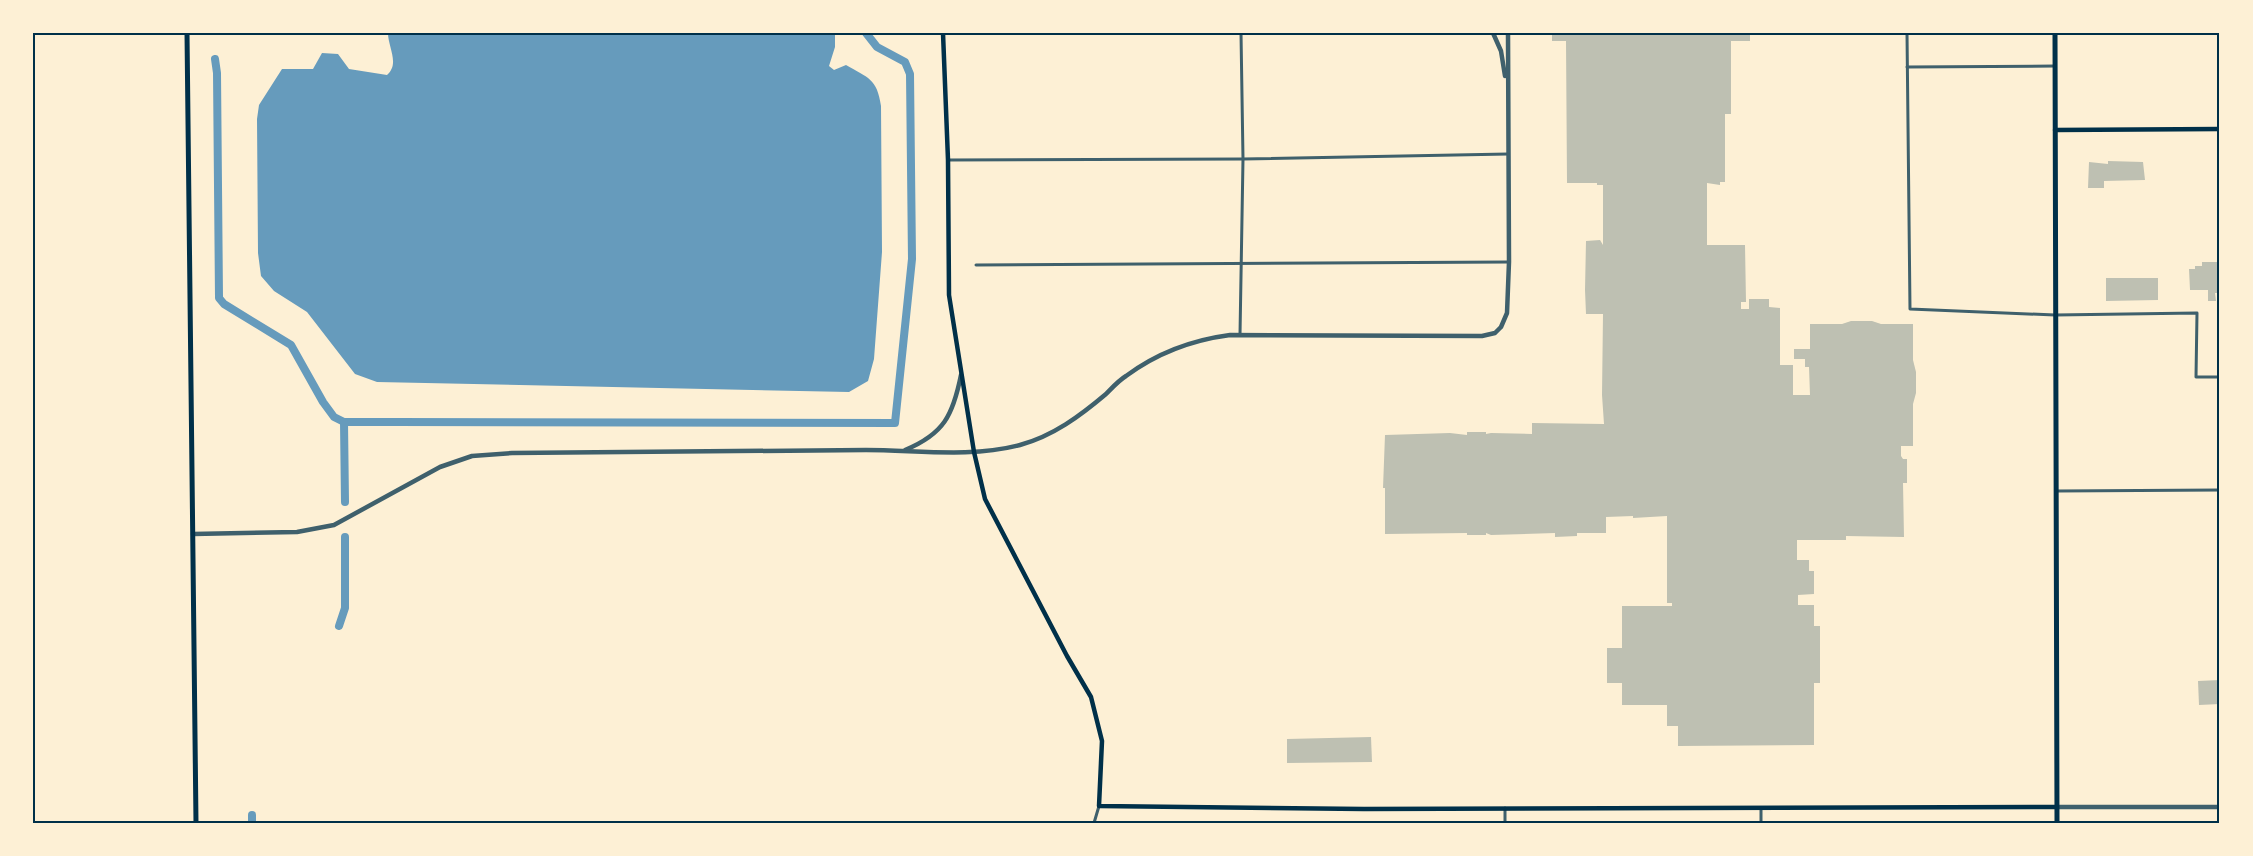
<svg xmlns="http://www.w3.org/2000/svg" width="2253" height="856" font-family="Commissioner,sans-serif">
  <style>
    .water { fill: #669bbc }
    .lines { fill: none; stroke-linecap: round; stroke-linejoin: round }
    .canal { stroke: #669bbc; stroke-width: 8 }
    .building { fill: #bec0b2 }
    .minor { stroke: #3f606c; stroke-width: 3 }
    .tertiary { stroke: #3f606c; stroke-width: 4.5 }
    .secondary { stroke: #003049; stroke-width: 4.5 }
    .primary { stroke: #003049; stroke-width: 5 }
    .neatline { fill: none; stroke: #003049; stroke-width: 2 }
  </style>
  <rect width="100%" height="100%" fill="#fdf0d5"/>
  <path class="water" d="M388,33H835V47L829,66L834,70L846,65C868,78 877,78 881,106L882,252L874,359L868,381L849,392L377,382L355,374L307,312L274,291L261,276L258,253L257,119L259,105L282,69H313L322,53L338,54L349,69L387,75C400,64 388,47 388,33Z"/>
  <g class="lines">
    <g class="canal">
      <path d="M215,59L217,73L219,298L224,304L291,345L323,402L334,417L344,422H396L895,423L912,259L910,74L905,62L877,47L866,33"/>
      <path d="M344,422L345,502"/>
      <path d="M339,626L345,608V537"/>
      <path d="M252,823V815"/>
    </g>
  </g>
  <g class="building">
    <path d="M1552,33H1750V41H1731V114H1725V182H1720V185L1707,183V245H1745L1746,302H1741V309H1749V299H1769V307L1780,308V365H1793V395H1810L1809,367H1805V359H1794V349H1810V324H1842L1851,321H1872L1881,324H1913V360L1916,372V393L1913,404V446H1901V456L1903,459H1907V483H1903L1904,537L1846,536V540H1797V560H1809V571H1814V594L1798,595V605H1814V626H1820V683H1814V745L1678,746V726H1667V705H1622V683H1607V648H1622V606H1672V603H1667V516L1633,518V516L1606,517V533H1577V536L1555,537V533L1491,535L1486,533V535H1467V533L1385,534V488H1383L1385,435L1450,433L1467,435V432H1486V434L1491,433L1532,434V423L1604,424L1602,395L1603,314H1586L1585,290L1586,241L1600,240L1603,245V185H1597V183H1567L1566,41H1552Z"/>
    <path d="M2108,161L2143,162L2145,180L2104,181V188H2088L2089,162L2108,164Z"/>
    <path d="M2202,262H2220V293H2215L2216,301H2208V290H2190L2189,269H2195V266H2202Z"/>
    <path d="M2106,278H2158V300L2106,301Z"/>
    <path d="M2220,680V704L2199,705L2198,681Z"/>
    <path d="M1371,737L1372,762L1287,763V739Z"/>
  </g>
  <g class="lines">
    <g class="minor">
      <path d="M1907,33L1910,309L2055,315L2197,313L2196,377H2220"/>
      <path d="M1907,67L2055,66"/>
      <path d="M949,160L1243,159L1508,154"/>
      <path d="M976,265L1509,262"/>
      <path d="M1240,335L1243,159L1241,33"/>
      <path d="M2057,491L2220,490"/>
      <path d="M1505,808V823"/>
      <path d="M1761,808V823"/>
      <path d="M1094,823L1099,806"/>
    </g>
    <g class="tertiary">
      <path d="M1493,33L1501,51L1505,76"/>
      <path d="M905,450C944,434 953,415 961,375"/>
      <path d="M193,534L297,532L334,525L440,467L472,456L512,453C630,452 748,451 866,450C917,450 971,458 1020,445C1053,436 1080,416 1106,394C1112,388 1118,381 1126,376C1157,353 1192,340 1230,335L1482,336L1495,333L1501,327L1507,313L1509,262L1508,33"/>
      <path d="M2057,807H2220"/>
    </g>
    <g class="secondary">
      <path d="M943,33L948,160L949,295L974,452L985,499L1067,656L1091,697L1102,741L1099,806L1364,809L2057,807"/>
      <path d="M2055,130L2220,129"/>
    </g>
    <g class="primary">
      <path d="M187,33L196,823"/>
      <path d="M2055,33L2057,823"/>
    </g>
  </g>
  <rect width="2253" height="856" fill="none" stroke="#fdf0d5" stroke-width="69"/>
  <rect x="34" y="34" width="2184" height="788" class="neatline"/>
</svg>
